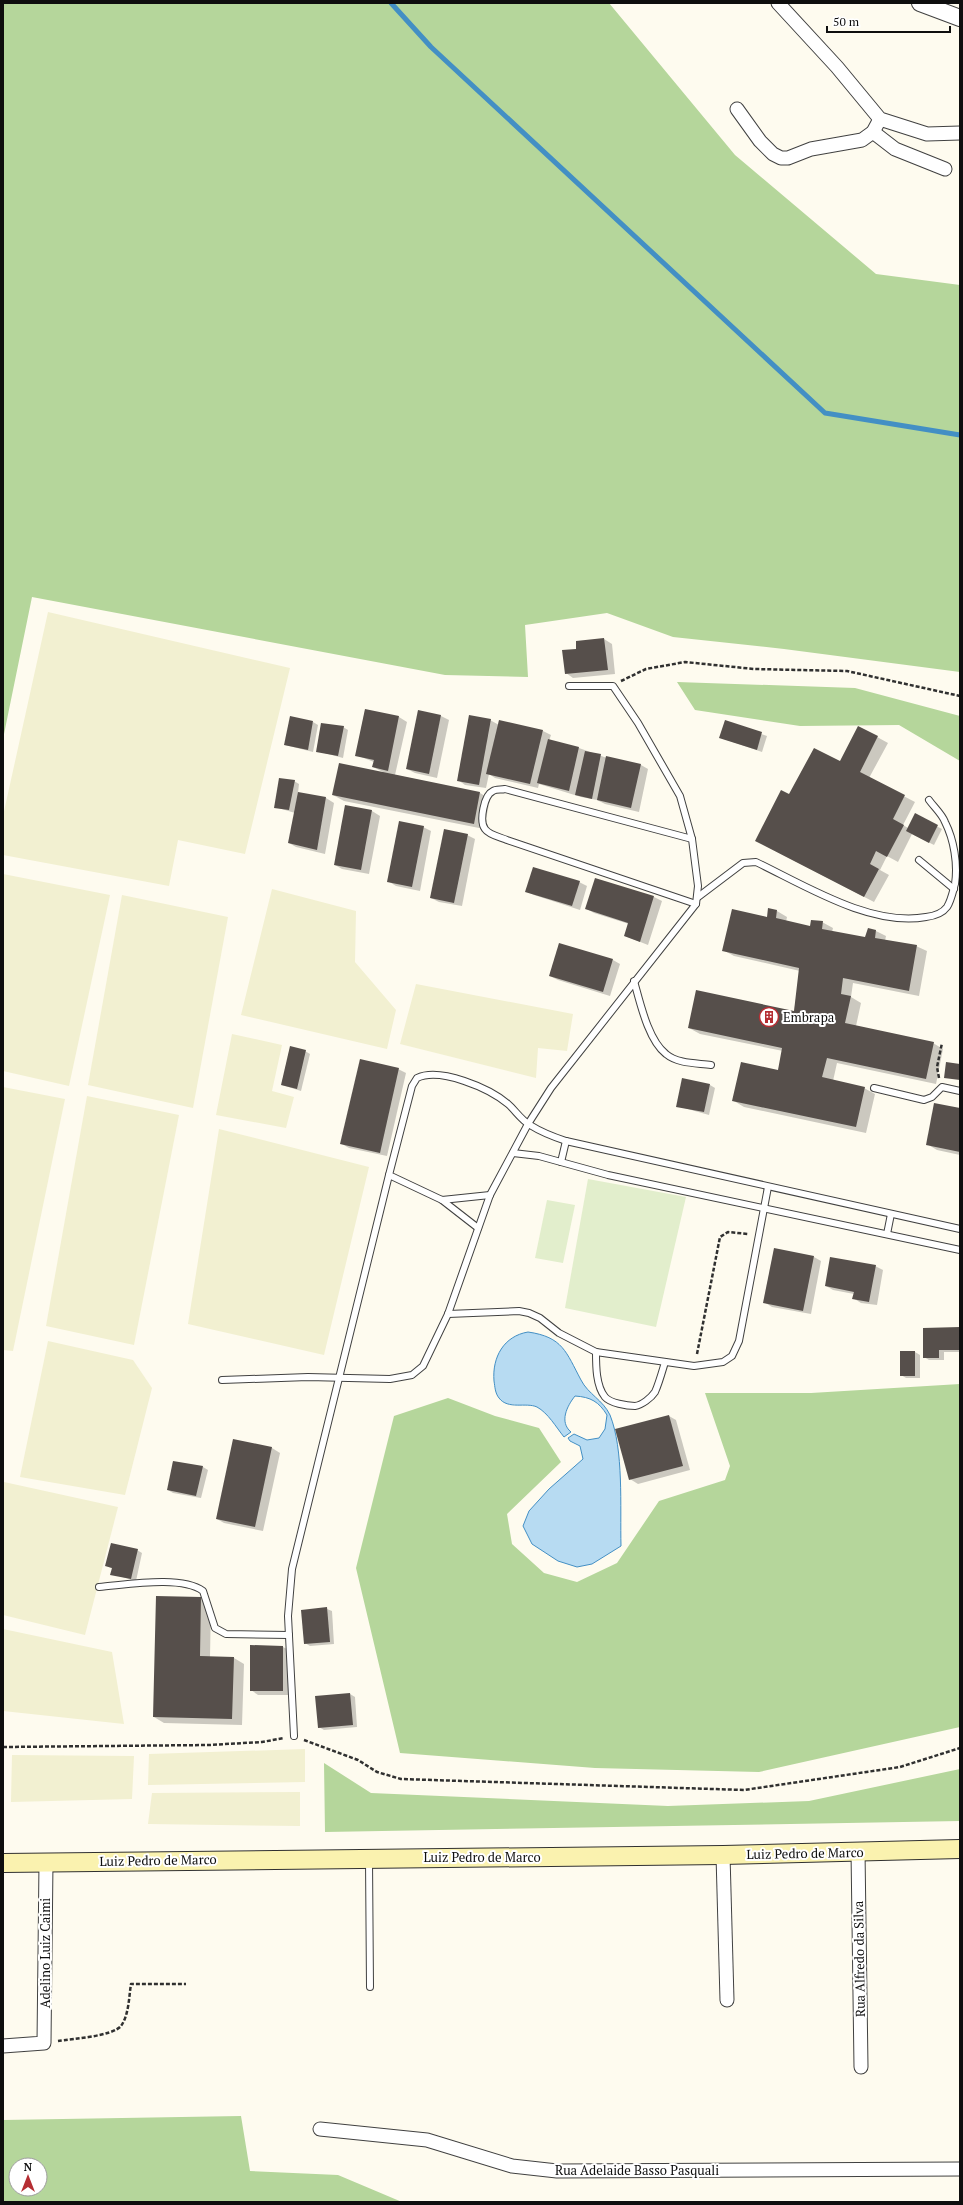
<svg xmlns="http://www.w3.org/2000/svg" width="963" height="2205" font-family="'PT Serif',serif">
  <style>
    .farmland { fill: #f2f0d1 }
    .forest { fill: #b5d69b; fill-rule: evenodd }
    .pitch { fill: #e2eecc }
    .water { fill: #b7dbf2; stroke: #438fc4 }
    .shadow { fill: #0003 }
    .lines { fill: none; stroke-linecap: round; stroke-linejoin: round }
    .stream { stroke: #438fc4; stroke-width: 5 }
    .building { fill: #564f4b }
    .service-casing { stroke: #414141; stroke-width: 8 }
    .minor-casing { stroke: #414141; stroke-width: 15 }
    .tertiary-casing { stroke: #414141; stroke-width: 18 }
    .secondary-casing { stroke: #303030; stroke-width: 20 }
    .path { stroke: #303030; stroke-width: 2.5; stroke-dasharray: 4 2; stroke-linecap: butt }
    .service { stroke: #fff; stroke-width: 6 }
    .minor { stroke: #fff; stroke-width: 13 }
    .tertiary { stroke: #fff; stroke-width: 16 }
    .secondary { stroke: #faf2af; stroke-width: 18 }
    .labels { text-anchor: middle; stroke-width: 4; stroke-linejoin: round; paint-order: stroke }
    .poi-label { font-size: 13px; fill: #0e0e0e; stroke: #fff; text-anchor: start }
    .street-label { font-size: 13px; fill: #0e0e0e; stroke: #fff }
  </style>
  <rect width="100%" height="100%" fill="#fefbef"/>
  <g class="farmland">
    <path d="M48,612L290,668L245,854L178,840L169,886L3,855V816Z"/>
    <path d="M3,874L110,895L69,1086L3,1071Z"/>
    <path d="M272,889L356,911L355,962L396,1010L387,1049L241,1015Z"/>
    <path d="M122,895L228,917L193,1108L88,1085Z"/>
    <path d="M416,984L573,1014L567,1051L538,1048L536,1078L400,1044Z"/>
    <path d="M232,1034L282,1045L272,1091L294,1097L286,1128L216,1115Z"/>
    <path d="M3,1087L65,1099L13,1351L3,1350Z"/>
    <path d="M87,1096L179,1115L134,1345L46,1326Z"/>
    <path d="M219,1129L369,1167L324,1355L188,1324Z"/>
    <path d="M48,1341L133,1360L152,1388L125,1495L20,1477Z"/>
    <path d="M4,1482L118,1507L85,1635L3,1615Z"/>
    <path d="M3,1629L112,1652L124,1724L3,1711Z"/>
    <path d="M305,1749V1782L148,1785L149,1754Z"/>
    <path d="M12,1755L134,1756L132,1799L11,1802Z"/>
    <path d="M300,1792V1826L148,1824L152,1793Z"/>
  </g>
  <g class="forest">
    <path d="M3,3H609L735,155L876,274L960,285V672L784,649L673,637L607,613L525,625L528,677L445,675L32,597L3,739Z"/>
    <path d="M677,682L855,688L960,716V761L899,725L800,726L695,710Z"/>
    <path d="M960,1384V1727L759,1772L595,1768L400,1753L356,1568L394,1416L448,1398L495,1416L539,1428L561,1462L507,1514L512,1544L544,1573L577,1582L617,1563L659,1501L725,1480L730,1466L705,1393H811Z"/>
    <path d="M324,1763L371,1793L668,1806L809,1801L960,1769V1821L325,1832Z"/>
    <path d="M241,2116L250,2171L338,2175L402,2202H3V2120ZM16,2165H40V2189H16Z"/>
  </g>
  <g class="pitch">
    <path d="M588,1179L686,1197L656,1327L565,1308Z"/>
    <path d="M547,1200L575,1205L563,1263L535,1258Z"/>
  </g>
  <path class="water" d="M528,1332C563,1337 566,1352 581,1380C588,1394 603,1400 610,1415C624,1450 620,1507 621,1546L592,1564L577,1567L558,1561L532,1544L523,1526L529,1511L549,1489L583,1459L580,1446L570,1441L568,1438L574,1434L587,1440L599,1438L605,1429L607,1415C599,1402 591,1397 575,1396C567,1406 559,1422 571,1432L564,1437C556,1427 548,1413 537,1407C526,1402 508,1410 499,1398C495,1393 495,1387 494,1381C492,1357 504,1336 528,1332Z"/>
  <g class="shadow">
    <path d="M604,639L612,644L615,674L573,678L566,673L578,650L577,642Z"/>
    <path d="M365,710L399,717L407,722L395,775L480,793L490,799L484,829L344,801L333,795L383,772L373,767L374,762L356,755Z"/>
    <path d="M419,711L441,716L449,720L437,778L415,773L407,769Z"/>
    <path d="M490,720L499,725L500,721L543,731L551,735L549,741L579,748L607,758L641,765L648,769L639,812L605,804L597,800L581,797L539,784L538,788L495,778L489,774L486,788L465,785L458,780Z"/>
    <path d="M313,722L318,725L313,752L285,745Z"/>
    <path d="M726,722L767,736L762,752L721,738Z"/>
    <path d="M343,727L348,730L343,758L317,751Z"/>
    <path d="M859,727L888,743L869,778L915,802L903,825L908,828L915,815L942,829L934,845L912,834L898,862L887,856L880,870L889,875L874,902L766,846L789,796L840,762Z"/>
    <path d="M294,781L299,784L298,793L326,798L334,803L325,854L296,847L289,843L295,813L275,807Z"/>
    <path d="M346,806L372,811L380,816L369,874L342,869L335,865Z"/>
    <path d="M423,827L431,831L420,891L396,886L388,881Z"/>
    <path d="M467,835L475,839L462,906L439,902L431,898Z"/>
    <path d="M596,879L654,897L662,901L648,945L625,936L629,924L594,913L587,909Z"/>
    <path d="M579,882L587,886L580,910L534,895L526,891Z"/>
    <path d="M777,911L787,917L786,922L811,928L822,922L833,928L832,932L866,938L876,931L886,936L885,941L916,946L927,951L919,996L853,983L851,997L861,1003L856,1026L933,1043L943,1049L936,1084L837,1063L833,1081L864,1088L875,1094L866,1133L744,1107L734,1101L778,1071L783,1051L700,1034L689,1028L794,1012L800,971L734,956L723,950Z"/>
    <path d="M613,960L620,964L610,996L558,980L550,976Z"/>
    <path d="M305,1051L310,1054L301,1091L282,1085Z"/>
    <path d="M398,1069L406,1073L387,1156L349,1148L342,1144Z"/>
    <path d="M710,1085L715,1088L709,1115L677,1106Z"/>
    <path d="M960,1109V1155L937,1150L927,1144Z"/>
    <path d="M814,1257L821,1261L811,1314L772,1307L764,1302Z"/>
    <path d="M875,1266L883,1270L877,1305L861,1303L853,1298L854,1294L833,1290L826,1286Z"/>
    <path d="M960,1328V1352H944V1360H929L924,1357Z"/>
    <path d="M901,1352H915L920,1355V1378H906L901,1375Z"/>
    <path d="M669,1416L676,1420L690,1470L638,1484L630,1479Z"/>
    <path d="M234,1440L272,1448L280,1453L263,1531L224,1523L217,1519Z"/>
    <path d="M173,1462L203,1467L208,1470L201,1498L173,1493L168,1490Z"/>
    <path d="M137,1550L142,1553L136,1581L112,1574L113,1569L107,1566Z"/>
    <path d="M201,1598L211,1604L210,1657L234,1658L244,1664L242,1725L164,1723L154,1717Z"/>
    <path d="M327,1609L332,1611L334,1644L310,1646L305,1643Z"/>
    <path d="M251,1646L283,1647L291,1651L290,1695H258L251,1690Z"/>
    <path d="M350,1694L355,1697L357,1727L324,1730L319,1727Z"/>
  </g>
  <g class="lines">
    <path class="stream" d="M391,3L431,47L825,413L960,435"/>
  </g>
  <g class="building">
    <path d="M604,638L608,670L565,674L562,650L576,649V641Z"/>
    <path d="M365,709L399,716L388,771L372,767L374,760L355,756Z"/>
    <path d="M418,710L441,715L429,774L406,769Z"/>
    <path d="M469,715L491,719L479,785L457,781Z"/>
    <path d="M290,716L313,721L308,750L284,745Z"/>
    <path d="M499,720L543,730L530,784L486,774Z"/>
    <path d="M725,720L762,732L757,750L719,738Z"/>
    <path d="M321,723L344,726L338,756L316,752Z"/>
    <path d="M858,726L878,736L860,772L905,795L893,819L904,825L887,857L876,851L870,864L879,869L864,897L755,841L781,790L789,794L814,748L840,761Z"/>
    <path d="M548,739L579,747L569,791L537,783Z"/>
    <path d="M585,751L601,754L592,799L575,795Z"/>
    <path d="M606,756L641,764L631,808L597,800Z"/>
    <path d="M339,763L480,792L474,824L332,795Z"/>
    <path d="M279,778L295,780L289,810L274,808Z"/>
    <path d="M298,792L326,797L317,850L288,843Z"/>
    <path d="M345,805L372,810L361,870L334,865Z"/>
    <path d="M915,813L938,825L929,843L906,831Z"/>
    <path d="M399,821L424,826L412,887L387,882Z"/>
    <path d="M444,829L468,834L454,903L430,898Z"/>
    <path d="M533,867L580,881L572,906L525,892Z"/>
    <path d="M595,878L654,896L640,942L624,936L628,923L585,909Z"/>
    <path d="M768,908L777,910L776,918L810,926L811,920L823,921L822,929L865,937L868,928L876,930L875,938L917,945L909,991L843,978L841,994L851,996L845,1023L934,1042L926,1079L827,1058L822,1077L865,1087L856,1127L732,1101L741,1062L778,1070L782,1048L688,1028L696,990L794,1011L799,968L722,951L732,909L767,917Z"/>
    <path d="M559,943L613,959L603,992L549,976Z"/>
    <path d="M290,1046L306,1050L297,1089L281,1085Z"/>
    <path d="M360,1059L399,1068L380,1153L340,1144Z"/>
    <path d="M946,1062L960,1064V1080L944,1078Z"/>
    <path d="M682,1078L710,1084L704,1112L676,1107Z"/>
    <path d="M934,1103L960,1108V1152L926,1145Z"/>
    <path d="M774,1248L814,1256L803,1311L763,1303Z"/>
    <path d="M830,1257L876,1265L869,1302L852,1299L854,1292L825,1286Z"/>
    <path d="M960,1327V1350H939V1358H923V1328Z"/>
    <rect x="900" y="1351" width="15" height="25"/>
    <path d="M669,1415L683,1466L629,1480L615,1429Z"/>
    <path d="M233,1439L272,1447L255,1527L216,1519Z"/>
    <path d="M173,1461L203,1466L196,1496L167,1490Z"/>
    <path d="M111,1543L138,1549L131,1579L110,1575L112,1568L105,1566Z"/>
    <path d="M156,1596L201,1597L200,1656L234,1657L232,1719L153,1717Z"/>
    <path d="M327,1607L330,1642L304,1644L301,1610Z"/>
    <path d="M250,1645L283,1646V1691H250Z"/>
    <path d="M350,1693L353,1725L318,1728L315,1696Z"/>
  </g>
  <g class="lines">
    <g class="service-casing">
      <g id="service">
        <path d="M692,839L505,789C501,790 496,789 493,791C484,795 479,821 485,829C489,835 500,837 507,840L696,904"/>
        <path d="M919,860L954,889"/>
        <path d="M698,897L743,863L756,862C806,886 871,927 926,917C934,916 942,914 947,907C951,901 953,891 955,884C958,864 954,840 945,822C942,814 934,807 929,800"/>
        <path d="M634,981C640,1002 648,1040 666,1054C678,1064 697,1063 711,1065"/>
        <path d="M874,1088L924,1100L932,1097L942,1087L960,1091"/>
        <path d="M513,1153L539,1156L608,1175L960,1250"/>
        <path d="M561,1162L566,1141"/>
        <path d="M490,1195L442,1200L389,1175L412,1086L417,1078C440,1067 489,1088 508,1104C515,1110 521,1120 530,1125C541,1132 554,1137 566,1141L960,1229"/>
        <path d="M442,1200L478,1228"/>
        <path d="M887,1234L891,1214"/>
        <path d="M448,1314L519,1311L529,1313L540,1318L559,1333L596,1352L694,1366L723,1362L732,1356L739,1341L768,1187"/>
        <path d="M596,1352C596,1366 596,1386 605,1397C610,1403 627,1406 635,1406C642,1405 651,1398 655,1392C659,1383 662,1372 665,1362"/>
        <path d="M222,1380L308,1377L390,1379L412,1375L423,1366L448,1314L490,1195L528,1124L551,1088L696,904L698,886L692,839L680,796L638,723L613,686H569"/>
        <path d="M99,1587C126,1585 181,1575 203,1591L215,1628L226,1634L289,1635"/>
        <path d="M294,1736L288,1616L292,1569L389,1175"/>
        <path d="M369,1860L370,1987"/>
      </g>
    </g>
    <g class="minor-casing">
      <g id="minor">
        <path d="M778,3L837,67L880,119L927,134L960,133"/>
        <path d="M737,109L760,141L773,154L781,158H788L811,149L862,140L873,132L880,119"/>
        <path d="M873,132L895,149L945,169"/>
        <path d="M858,1851L861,2067"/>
        <path d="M723,1855L727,2000"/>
        <path d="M3,2046L44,2043L46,1862"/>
        <path d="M320,2129L427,2140L512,2166L557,2171L960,2169"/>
      </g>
    </g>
    <g class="tertiary-casing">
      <path id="tertiary" d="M920,3L960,18"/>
    </g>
    <g class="secondary-casing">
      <path id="secondary" d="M3,1863L723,1855L960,1849"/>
    </g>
    <g class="path">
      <path d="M621,681L646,669L685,662L754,669L847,671L960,696"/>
      <path d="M939,1078L937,1067L942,1043"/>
      <path d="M697,1354L720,1237L728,1232L748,1234"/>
      <path d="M304,1740L358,1760L377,1772L401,1779L744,1790L900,1767L960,1748"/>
      <path d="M3,1747L209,1745L262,1742L284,1738"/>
      <path d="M58,2041C72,2039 113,2036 121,2026C129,2015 129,1996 131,1984H186"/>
    </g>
    <use href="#service" class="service"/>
    <use href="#minor" class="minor"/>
    <use href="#tertiary" class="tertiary"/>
    <use href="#secondary" class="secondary"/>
  </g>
  <defs>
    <g id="building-ring" transform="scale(1)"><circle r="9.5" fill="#fff" stroke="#b52e33" stroke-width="1.5"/><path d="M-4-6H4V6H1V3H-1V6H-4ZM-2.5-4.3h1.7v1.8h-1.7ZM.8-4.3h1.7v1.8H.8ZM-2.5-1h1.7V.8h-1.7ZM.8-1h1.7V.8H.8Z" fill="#b52e33"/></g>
  </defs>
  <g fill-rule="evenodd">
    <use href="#building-ring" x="769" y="1017"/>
  </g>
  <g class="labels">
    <g class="poi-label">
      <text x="783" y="1022">Embrapa</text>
    </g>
    <g class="street-label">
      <text transform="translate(805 1853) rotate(-1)" y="5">Luiz Pedro de Marco</text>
      <text x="482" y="1862">Luiz Pedro de Marco</text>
      <text transform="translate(158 1860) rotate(-1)" y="5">Luiz Pedro de Marco</text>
      <text transform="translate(45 1953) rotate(-90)" y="5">Adelino Luiz Caimi</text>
      <text transform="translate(859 1959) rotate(-91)" y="5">Rua Alfredo da Silva</text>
      <text x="637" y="2175">Rua Adelaide Basso Pasquali</text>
    </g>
  </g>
  <rect width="963" height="2205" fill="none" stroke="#0e0e0e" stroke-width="8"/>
  <g transform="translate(28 2177)"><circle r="19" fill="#ffffff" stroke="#9f9f9f"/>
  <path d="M0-3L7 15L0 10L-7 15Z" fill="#b52e33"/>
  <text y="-6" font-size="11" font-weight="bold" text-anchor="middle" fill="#0e0e0e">N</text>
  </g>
  <path d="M827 26v6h123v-6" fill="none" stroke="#0e0e0e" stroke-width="2"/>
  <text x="833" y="26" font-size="12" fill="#0e0e0e" stroke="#ffffff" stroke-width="3" paint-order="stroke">50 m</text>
</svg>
